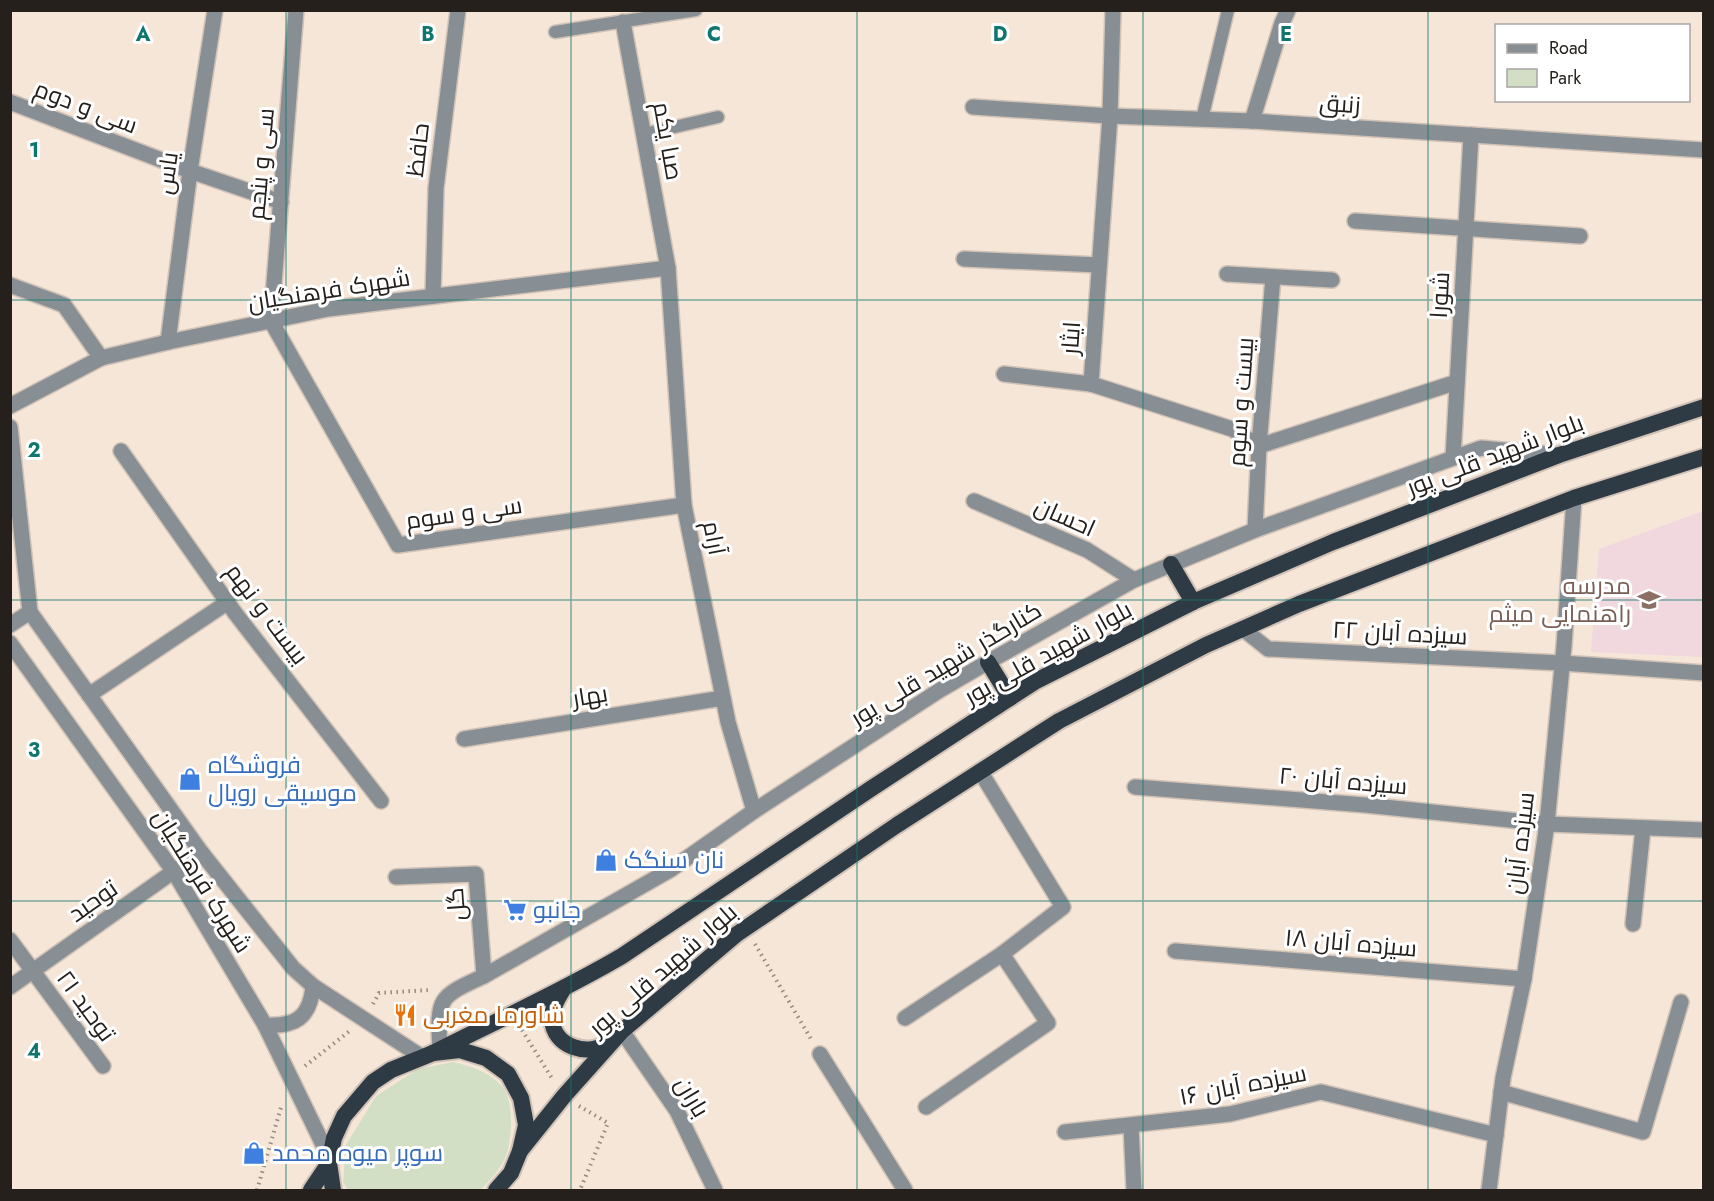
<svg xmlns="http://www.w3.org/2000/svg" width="1714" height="1201" font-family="Jost,Cairo,sans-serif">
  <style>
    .education { fill: #f1d7de }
    .green { fill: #d3dfc5 }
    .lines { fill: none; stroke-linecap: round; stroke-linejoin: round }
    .service-casing { stroke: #d0c2b6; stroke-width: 15 }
    .minor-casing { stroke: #d0c2b6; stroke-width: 18 }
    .tertiary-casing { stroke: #d0c2b6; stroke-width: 18 }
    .trunk-casing { stroke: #d0c2b6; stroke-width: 20 }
    .path { stroke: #948980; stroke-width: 4; stroke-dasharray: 1.5 4.5; stroke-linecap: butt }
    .service { stroke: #888f94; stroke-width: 12 }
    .minor { stroke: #888f94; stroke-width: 15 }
    .tertiary { stroke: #888f94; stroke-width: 15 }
    .trunk { stroke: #2f3b44; stroke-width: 16 }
    .grid { fill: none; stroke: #0f766e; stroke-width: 1.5; stroke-opacity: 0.55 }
    .labels { text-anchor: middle; stroke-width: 6; stroke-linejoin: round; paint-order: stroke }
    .street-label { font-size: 24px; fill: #25201b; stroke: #fff }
    .education-label { font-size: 24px; fill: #785e54; stroke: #fff; text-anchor: end }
    .shop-label { font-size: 24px; fill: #366cbe; stroke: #fff; text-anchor: start }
    .food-label { font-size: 24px; fill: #c56008; stroke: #fff; text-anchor: start }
    .grid-label { font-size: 20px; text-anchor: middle; font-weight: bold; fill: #0f766e; stroke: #fff; stroke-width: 6; stroke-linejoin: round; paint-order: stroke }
  </style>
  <rect width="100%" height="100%" fill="#f5e6d8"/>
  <path class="education" d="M1703,511V657L1591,652L1599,549Z"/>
  <path class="green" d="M453,1062C473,1067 487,1071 502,1086C514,1100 512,1136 507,1153C503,1166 489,1182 480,1190H348L343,1182L346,1145L376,1096L418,1069Z"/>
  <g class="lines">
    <g class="service-casing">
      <g id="service">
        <path d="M555,32L696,10"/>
        <path d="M1202,119L1228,10"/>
        <path d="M644,134L718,117"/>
      </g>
    </g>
    <g class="minor-casing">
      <g id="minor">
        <path d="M296,10L271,321L398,545L684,505"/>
        <path d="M1113,10L1110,116L1091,384L1232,429L1259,446L1457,382"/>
        <path d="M623,22L668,268L684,505L728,722L754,811"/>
        <path d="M10,102L190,171L281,202"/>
        <path d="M973,107L1110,116L1252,121L1704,150"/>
        <path d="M1252,121L1282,23L1288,10"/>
        <path d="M1355,221L1580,236"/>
        <path d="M964,259L1099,265"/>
        <path d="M1227,274L1332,280"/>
        <path d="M10,285L64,305L101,358"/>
        <path d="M433,296L436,188L458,10"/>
        <path d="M168,342L190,171L215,10"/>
        <path d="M1004,374L1091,384"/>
        <path d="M10,406L101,358L168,342L328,309L668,268"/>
        <path d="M121,451L235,613L381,801"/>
        <path d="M1453,458L1471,135"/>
        <path d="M974,501L1087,550L1134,580"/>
        <path d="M1255,530L1259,446L1273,277"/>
        <path d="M1243,629L1268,649L1562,663L1704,673"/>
        <path d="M89,695L228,602"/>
        <path d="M464,739L723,698"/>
        <path d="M1135,787L1365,805L1547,824L1704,830"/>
        <path d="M396,877L476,874L484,976"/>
        <path d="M1633,924L1643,828"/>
        <path d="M10,940L103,1066"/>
        <path d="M1175,951L1524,979"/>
        <path d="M10,987L201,852"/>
        <path d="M905,1018L1002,954L1063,907L980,771"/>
        <path d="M622,1031L677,1111L715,1190"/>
        <path d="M820,1054L905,1190"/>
        <path d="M1501,1092L1643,1132L1681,1002"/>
        <path d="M926,1107L1048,1023L1002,954"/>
        <path d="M1131,1126L1134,1190"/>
        <path d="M1065,1132L1230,1114L1321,1092L1496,1135"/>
      </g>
    </g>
    <g class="tertiary-casing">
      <g id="tertiary">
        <path d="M10,427L30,612L201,852L293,968L313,986L422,1057"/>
        <path d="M10,625L30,612"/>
        <path d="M10,643L174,872L265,1025L330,1159"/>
        <path d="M265,1025C295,1027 310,1018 313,986"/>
        <path d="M440,1049C437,998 438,997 484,976L670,870L754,811L940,690L988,662L1134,580L1255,530L1481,448L1559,455"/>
        <path d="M1489,1190L1503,1078L1524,979L1547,824L1564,646L1574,498"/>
      </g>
    </g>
    <g class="trunk-casing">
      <g id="trunk">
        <path d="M1171,564L1193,602"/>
        <path d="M988,662L1010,698"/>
        <path d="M564,988C558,998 552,1007 552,1019C553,1047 589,1058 609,1042"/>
        <path d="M433,1053C496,1021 561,992 622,956L872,788L1036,681L1193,602L1333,542L1559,455L1704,407"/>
        <path d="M520,1151L564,1096L622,1031L737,934L897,825L1059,721L1206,645L1299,604L1574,498L1704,457"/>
        <path d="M311,1190L329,1163"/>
        <path d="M333,1190L329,1163L334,1138L344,1116L373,1082L391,1070L433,1053L460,1050L486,1058L508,1074L521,1098L526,1125L520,1151L511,1173L496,1190"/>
      </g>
    </g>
    <g class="path">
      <path d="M755,944L811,1039"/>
      <path d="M373,1004L379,993L430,990"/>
      <path d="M522,1030L553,1080"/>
      <path d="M305,1066L351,1030"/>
      <path d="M579,1106L608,1123L580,1190"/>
      <path d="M257,1190L282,1104"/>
    </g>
    <use href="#service" class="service"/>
    <use href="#minor" class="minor"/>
    <use href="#tertiary" class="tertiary"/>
    <use href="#trunk" class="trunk"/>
  </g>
  <path class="grid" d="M286,10V1190M571,10V1190M857,10V1190M1143,10V1190M1428,10V1190M10,300H1704M10,600H1704M10,901H1704"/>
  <defs>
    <g id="school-bare" transform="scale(1.8)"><path d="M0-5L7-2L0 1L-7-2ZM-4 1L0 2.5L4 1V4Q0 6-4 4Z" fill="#8d6e63" stroke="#fff" stroke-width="2.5" paint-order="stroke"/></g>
    <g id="shop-bare" transform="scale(1.8)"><path d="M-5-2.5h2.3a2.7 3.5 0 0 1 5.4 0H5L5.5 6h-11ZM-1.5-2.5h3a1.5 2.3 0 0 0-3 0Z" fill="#3f7fe0" stroke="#fff" stroke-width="2.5" paint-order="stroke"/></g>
    <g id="supermarket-bare" transform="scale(1.8)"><path d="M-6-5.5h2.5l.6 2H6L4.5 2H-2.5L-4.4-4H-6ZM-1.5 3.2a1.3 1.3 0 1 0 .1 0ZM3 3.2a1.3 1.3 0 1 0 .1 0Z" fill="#3f7fe0" stroke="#fff" stroke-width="2.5" paint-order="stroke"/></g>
    <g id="restaurant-bare" transform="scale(1.8)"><path d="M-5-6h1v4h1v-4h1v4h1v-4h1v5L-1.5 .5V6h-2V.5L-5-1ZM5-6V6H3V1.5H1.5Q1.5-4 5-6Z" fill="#e8710a" stroke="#fff" stroke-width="2.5" paint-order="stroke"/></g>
  </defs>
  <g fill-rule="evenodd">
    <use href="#school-bare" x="1649" y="600"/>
    <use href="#shop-bare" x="190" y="779"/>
    <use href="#shop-bare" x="606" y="860"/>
    <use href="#supermarket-bare" x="515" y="910"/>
    <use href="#restaurant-bare" x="405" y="1015"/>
    <use href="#shop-bare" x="254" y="1153"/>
  </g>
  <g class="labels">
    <g class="street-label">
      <text transform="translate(1340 104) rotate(4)" y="8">زنبق</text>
      <text transform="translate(86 107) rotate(21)" y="8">سی و دوم</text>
      <text transform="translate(668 141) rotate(80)" y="8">صبا یکم</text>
      <text transform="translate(418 150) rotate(-83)" y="8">حافظ</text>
      <text transform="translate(261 164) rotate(-85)" y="8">سی و پنجم</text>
      <text transform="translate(167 173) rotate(-82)" y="8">یاس</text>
      <text transform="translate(329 290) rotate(-9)" y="8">شهرک فرهنگیان</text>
      <text transform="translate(1440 295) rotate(-87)" y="8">شورا</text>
      <text transform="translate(1071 338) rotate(-86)" y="8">ایثار</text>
      <text transform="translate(1241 402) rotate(-86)" y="8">بیست و سوم</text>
      <text transform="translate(1495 455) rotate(-21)" y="8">بلوار شهید قلی پور</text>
      <text transform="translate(464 513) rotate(-8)" y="8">سی و سوم</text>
      <text transform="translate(1065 517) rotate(24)" y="8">احسان</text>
      <text transform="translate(714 538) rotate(79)" y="8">آرام</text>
      <text transform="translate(267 614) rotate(53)" y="8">بیست و نهم</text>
      <text transform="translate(1400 633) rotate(3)" y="8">سیزده آبان ۲۲</text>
      <text transform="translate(1048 653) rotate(-29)" y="8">بلوار شهید قلی پور</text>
      <text transform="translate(946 664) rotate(-31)" y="8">کنارگذر شهید قلی پور</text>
      <text transform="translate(590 696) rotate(-9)" y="8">بهار</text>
      <text transform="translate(1343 781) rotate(5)" y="8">سیزده آبان ۲۰</text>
      <text transform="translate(1520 843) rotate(-83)" y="8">سیزده آبان</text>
      <text transform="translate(202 881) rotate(58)" y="8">شهرک فرهنگیان</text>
      <text transform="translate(93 901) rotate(-35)" y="8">توحید</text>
      <text transform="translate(456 904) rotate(-94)" y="8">گل</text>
      <text transform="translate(1351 943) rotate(5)" y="8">سیزده آبان ۱۸</text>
      <text transform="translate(663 970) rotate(-41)" y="8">بلوار شهید قلی پور</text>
      <text transform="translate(86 1006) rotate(54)" y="8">توحید ۲۱</text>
      <text transform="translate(1243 1085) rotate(-11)" y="8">سیزده آبان ۱۶</text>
      <text transform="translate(692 1097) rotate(59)" y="8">باران</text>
    </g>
    <g class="education-label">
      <text x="1631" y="594">مدرسه<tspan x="1631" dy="28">راهنمایی میثم</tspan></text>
    </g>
    <g class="shop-label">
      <text x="208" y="773">فروشگاه<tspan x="208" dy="28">موسیقی رویال</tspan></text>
      <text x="624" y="868">نان سنگک</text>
      <text x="533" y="918">جانبو</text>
      <text x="272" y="1161">سوپر میوه محمد</text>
    </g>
    <g class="food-label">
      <text x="423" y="1023">شاورما مغربی</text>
    </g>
  </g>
  <g class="grid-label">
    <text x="143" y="41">A</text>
    <text x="428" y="41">B</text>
    <text x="714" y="41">C</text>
    <text x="1000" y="41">D</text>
    <text x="1286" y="41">E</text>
    <text x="34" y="157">1</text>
    <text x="34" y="457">2</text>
    <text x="34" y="757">3</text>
    <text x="34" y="1058">4</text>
  </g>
  <rect width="1714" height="1201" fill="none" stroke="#25201b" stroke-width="24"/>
  <rect x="1495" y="24" width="195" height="78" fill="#ffffff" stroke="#a8a6a4" stroke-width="1.5"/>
  <rect x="1507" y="44" width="30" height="9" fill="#888f94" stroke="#a8a6a4" stroke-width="1.5"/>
  <text x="1549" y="54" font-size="18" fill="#25201b">Road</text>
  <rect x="1507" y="69" width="30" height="18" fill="#d3dfc5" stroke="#a8a6a4" stroke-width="1.5"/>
  <text x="1549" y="84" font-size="18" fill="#25201b">Park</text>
</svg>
